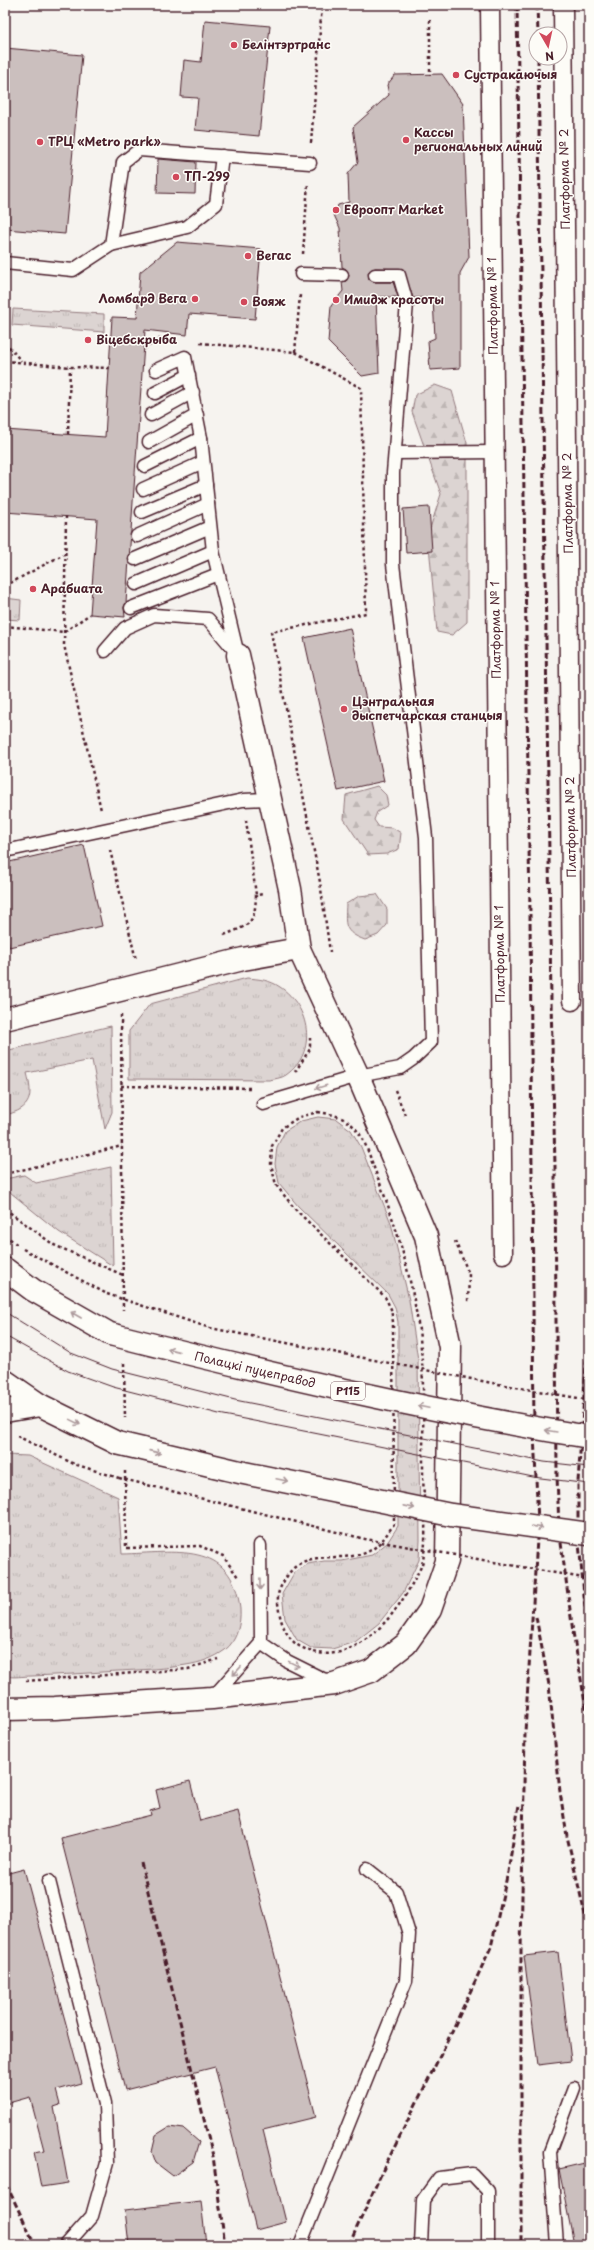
<svg xmlns="http://www.w3.org/2000/svg" width="594" height="2250" font-family="'Playpen Sans',sans-serif">
  <style>
    .grass { fill: url(#grass-tufts); stroke: #937a7e }
    .forest { fill: url(#forest-firs); stroke: #937a7e }
    .building { fill: #cbbfbe; stroke: #4a1f2b }
    .lines { fill: none; stroke-linecap: round; stroke-linejoin: round }
    .service-casing { stroke: #4a1f2b; stroke-width: 15 }
    .pedestrian-casing { stroke: #4a1f2b; stroke-width: 21 }
    .minor-casing { stroke: #4a1f2b; stroke-width: 25 }
    .primary-casing { stroke: #4a1f2b; stroke-width: 25 }
    .path { stroke: #4a1f2b; stroke-width: 2.5; stroke-dasharray: 3 3; stroke-linecap: butt }
    .service { stroke: #fdfcf7; stroke-width: 12 }
    .pedestrian { stroke: #fdfcf7; stroke-width: 18 }
    .minor { stroke: #fdfcf7; stroke-width: 22 }
    .primary { stroke: #fdfcf7; stroke-width: 22 }
    .tram { stroke: #4a1f2b; stroke-width: 1 }
    .rail { stroke: #4a1f2b; stroke-width: 3; stroke-dasharray: 6 3; stroke-linecap: butt }
    .primary-bridge-casing { stroke: #4a1f2b; stroke-width: 25; stroke-linecap: butt }
    .path-bridge { stroke: #4a1f2b; stroke-width: 2.5; stroke-dasharray: 3 3; stroke-linecap: butt }
    .primary-bridge { stroke: #fdfcf7; stroke-width: 22 }
    .oneway { stroke: #ac999b }
    .poi-dot { fill: #d1495b; stroke: #fdfcf7; stroke-width: 1.5 }
    .labels { text-anchor: middle; stroke-width: 3; stroke-linejoin: round; paint-order: stroke }
    .shield { fill: #fdfcf7; stroke: #806168; stroke-width: 1 }
    .shield-label { font-size: 11px; font-weight: bold; fill: #4a1f2b }
    .poi-label { font-size: 12px; font-weight: bold; fill: #4a1f2b; stroke: #fdfcf7; text-anchor: start }
    .street-label { font-size: 12px; fill: #4a1f2b; stroke: #fdfcf7 }
  </style>
  <defs>
    <pattern id="grass-tufts" width="24" height="20" patternUnits="userSpaceOnUse"><rect width="24" height="20" fill="#dcd4d2"/><path d="M3 7l-1-3M5 7V3M7 7l1-3M15 17l-1-3M17 17v-4M19 17l1-3" fill="none" stroke="#beb6b4"/></pattern>
    <pattern id="forest-firs" width="22" height="20" patternUnits="userSpaceOnUse"><rect width="22" height="20" fill="#dcd4d2"/><path d="M5 1l3.5 6h-7zM16 11l3.5 6h-7z" fill="#beb6b4"/></pattern>
  </defs>
  <rect width="100%" height="100%" fill="#f6f3ef"/>
  <filter id="ink" filterUnits="userSpaceOnUse"><feTurbulence type="fractalNoise" baseFrequency=".025" numOctaves="2"/><feDisplacementMap in="SourceGraphic" scale="8" xChannelSelector="R" yChannelSelector="G"/><feConvolveMatrix kernelMatrix="1 2 1 2 8 2 1 2 1" color-interpolation-filters="sRGB"/></filter>
  <g filter="url(#ink)">
    <g class="grass">
      <path d="M13,309L104,314V332L12,325Z"/>
      <path d="M5,598L21,600L20,620L5,619Z"/>
      <path d="M247,978C259,979 270,980 280,987C309,1006 319,1052 286,1075C282,1078 274,1079 269,1080L129,1079V1031L150,1004Z"/>
      <path d="M111,1026L112,1112L105,1129L92,1060L27,1073C33,1096 32,1109 5,1115V1051Z"/>
      <path d="M318,1117L336,1119L351,1130L361,1147L391,1223L409,1300L418,1360L420,1540L419,1560L403,1593L379,1623L355,1642L332,1649L311,1648L297,1640L285,1619L282,1594L294,1573L308,1564L324,1561H342L372,1555L387,1543L398,1526V1322L395,1307L388,1294L298,1206L279,1183L275,1164L277,1147L285,1131L301,1121Z"/>
      <path d="M111,1167L113,1266L59,1232L5,1188V1179L24,1175L36,1183Z"/>
      <path d="M5,1455L28,1456L118,1497L122,1554C173,1553 233,1539 240,1609C241,1623 237,1641 225,1650C214,1658 200,1663 186,1665C159,1670 129,1670 102,1672C78,1674 55,1675 32,1676C23,1676 14,1678 5,1676Z"/>
    </g>
    <g class="forest">
      <path d="M435,385L452,391L467,443V622L452,635L437,632L428,535L441,494L412,412L415,395Z"/>
      <path d="M377,786L386,795L388,805L377,812L374,820L379,827L393,828L401,833L399,849L387,854L368,855L344,819L346,795Z"/>
      <path d="M377,894L387,909V925L378,935L365,940C343,932 345,925 346,904L359,896Z"/>
    </g>
    <g class="building">
      <path d="M205,20L270,26L259,136L195,130L198,98L181,97L184,60L201,62Z"/>
      <path d="M5,48L82,55L65,234L5,229Z"/>
      <path d="M442,74L463,104L469,257L460,273V368L430,370L428,341L435,338L433,298H413L403,269L375,268L368,272L369,279L375,282H393L398,297H376L379,373L362,376L328,342L331,306L343,291L342,282L346,281L349,276L346,269L342,267L340,228L334,215L338,205L349,202L348,174L358,162L353,127L389,95L387,85L395,75Z"/>
      <path d="M158,159L196,162L195,194L157,193Z"/>
      <path d="M177,242L261,249L255,319L189,314L187,335L145,330L126,603L124,607L125,617L90,614L97,519L5,512V430L105,437L112,317L137,318L140,272Z"/>
      <path d="M429,507L432,551L406,553L403,509Z"/>
      <path d="M350,628L384,781L338,791L304,638Z"/>
      <path d="M84,845L102,926L9,947L5,927V863Z"/>
      <path d="M190,1781L200,1821L238,1811L316,2117L263,2130L286,2222L256,2230L215,2067L125,2090L61,1838L151,1815L150,1811L160,1808L156,1790Z"/>
      <path d="M24,1869L82,2083L56,2090L60,2105L54,2107L68,2183L41,2187L34,2152L44,2150L30,2097L5,2104V1874Z"/>
      <path d="M558,1952L571,2061L538,2065L524,1956Z"/>
      <path d="M169,2127L184,2129L199,2142L193,2162L173,2176L156,2163L152,2152L156,2135Z"/>
      <path d="M589,2162V2245H574L559,2169Z"/>
      <path d="M201,2201L206,2245H129L125,2210Z"/>
    </g>
    <g class="lines">
      <g class="service-casing">
        <g id="service">
          <path d="M111,245L187,227L216,204L222,156"/>
          <path d="M5,263L73,270L111,245L123,162L139,150L310,163"/>
          <path d="M301,274L342,275"/>
          <path d="M156,370L185,357L201,438L213,551L238,655"/>
          <path d="M155,393L189,375"/>
          <path d="M151,415L193,392"/>
          <path d="M149,442L197,415"/>
          <path d="M395,453L495,452"/>
          <path d="M145,466L201,438"/>
          <path d="M143,489L203,462"/>
          <path d="M142,512L206,485"/>
          <path d="M137,536L208,504"/>
          <path d="M135,559L210,527"/>
          <path d="M136,584L213,551"/>
          <path d="M131,608L218,574"/>
          <path d="M105,651L125,628L154,615L208,619L236,652"/>
          <path d="M5,851L243,800L270,799"/>
          <path d="M263,1104L358,1076L400,1068L413,1059L431,1042L426,837L393,564V473L407,303L399,275H375"/>
          <path d="M261,1643L287,1661L329,1682"/>
          <path d="M213,1697L261,1643L260,1545"/>
          <path d="M49,1881L105,2104L107,2163L92,2216L66,2245"/>
          <path d="M300,2245L406,1981L409,1934L396,1892L367,1869"/>
          <path d="M421,2245L423,2200L439,2178L472,2174L488,2191V2245"/>
          <path d="M557,2245L550,2152L574,2088"/>
        </g>
      </g>
      <g class="pedestrian-casing">
        <g id="pedestrian">
          <path d="M490,5L503,1254"/>
          <path d="M563,5L572,1001"/>
        </g>
      </g>
      <g class="minor-casing">
        <path id="minor" d="M238,655L290,889L299,949"/>
      </g>
      <g class="primary-casing">
        <g id="primary">
          <path d="M5,1019L243,959L299,949L358,1076L426,1236L450,1347L447,1561L430,1610L406,1644L371,1671L334,1684L212,1698L55,1708L5,1709"/>
          <path d="M5,1269L33,1290L110,1334"/>
          <path d="M5,1381L40,1405L117,1443"/>
          <path d="M5,1411L40,1405"/>
        </g>
      </g>
      <g class="path">
        <path d="M430,20V75"/>
        <path d="M311,143L322,5"/>
        <path d="M303,254L308,183"/>
        <path d="M5,342L21,361"/>
        <path d="M200,343L295,352L361,388L366,613L271,632L320,882L330,952"/>
        <path d="M144,349L159,339L169,340"/>
        <path d="M295,352L300,295"/>
        <path d="M5,361L70,367L110,368"/>
        <path d="M68,434L70,367"/>
        <path d="M66,516L64,645L101,810"/>
        <path d="M5,586L66,553"/>
        <path d="M5,626L64,632L90,614"/>
        <path d="M246,820L256,895"/>
        <path d="M110,850L136,960"/>
        <path d="M224,935C250,925 255,924 256,895L264,894"/>
        <path d="M121,1015L123,1310"/>
        <path d="M295,1072L310,1049V1038"/>
        <path d="M121,1086L251,1088"/>
        <path d="M395,1090L405,1115"/>
        <path d="M318,1112C331,1114 343,1116 353,1126C365,1137 370,1158 376,1173C399,1232 418,1297 422,1361C424,1397 423,1433 423,1469C423,1496 428,1534 423,1560C422,1567 417,1574 414,1580C395,1618 349,1673 301,1647C284,1639 277,1613 278,1595C279,1588 286,1577 290,1572C310,1547 347,1565 371,1550C381,1544 387,1534 394,1524L393,1322L391,1309L385,1297L295,1209L276,1185L271,1164L272,1146L282,1128L299,1117Z"/>
        <path d="M5,1174L122,1146"/>
        <path d="M5,1209L54,1245L123,1275"/>
        <path d="M5,1235L19,1246"/>
        <path d="M455,1241L469,1274L468,1303"/>
        <path d="M23,1249L107,1294"/>
        <path d="M124,1363L125,1418"/>
        <path d="M17,1436L74,1464L119,1478"/>
        <path d="M125,1471L126,1548L200,1546L223,1556L238,1577"/>
        <path d="M26,1681L188,1669L218,1659"/>
      </g>
      <use href="#service" class="service"/>
      <use href="#pedestrian" class="pedestrian"/>
      <use href="#minor" class="minor"/>
      <use href="#primary" class="primary"/>
      <g class="tram">
        <path d="M5,1312L71,1353L112,1369L235,1400L544,1462L589,1467"/>
        <path d="M5,1336L68,1371L113,1387L219,1414L533,1477L589,1484"/>
      </g>
      <g class="rail">
        <path d="M517,5L530,914L534,1433L538,1523L525,1732L521,1951V2245"/>
        <path d="M537,5L538,34"/>
        <path d="M538,58L551,1001L555,1166L557,1475L559,1528L573,1632L589,1726"/>
        <path d="M589,1323L578,1482V1533L589,1646"/>
        <path d="M536,1617L549,1685L560,1792L567,1836L589,1932"/>
        <path d="M141,1863L213,2156L225,2245"/>
        <path d="M5,2176L8,2188L35,2245"/>
        <path d="M349,2245L383,2170L446,2044L491,1947L508,1872L519,1805"/>
      </g>
      <g class="primary-bridge-casing">
        <g id="primary-bridge">
          <path d="M110,1334C269,1374 427,1411 589,1437"/>
          <path d="M117,1443L244,1473L451,1515L589,1534"/>
        </g>
      </g>
      <g class="path-bridge">
        <path d="M107,1294L210,1328L487,1382L589,1400"/>
        <path d="M119,1478L365,1539L589,1579"/>
      </g>
      <use href="#primary-bridge" class="primary-bridge"/>
    </g>
    <defs><path id="oneway-shaft" d="M-6 0H5M1.5-3L5.5 0L1.5 3" fill="none" stroke-width="1.6" stroke-linecap="round" stroke-linejoin="round"/></defs>
    <g class="oneway">
      <use href="#oneway-shaft" transform="translate(321 1087) rotate(163)"/>
      <use href="#oneway-shaft" transform="translate(76 1315) rotate(-150)"/>
      <use href="#oneway-shaft" transform="translate(173 1350) rotate(-166)"/>
      <use href="#oneway-shaft" transform="translate(423 1407) rotate(-168)"/>
      <use href="#oneway-shaft" transform="translate(75 1422) rotate(26)"/>
      <use href="#oneway-shaft" transform="translate(551 1431) rotate(-171)"/>
      <use href="#oneway-shaft" transform="translate(155 1452) rotate(13)"/>
      <use href="#oneway-shaft" transform="translate(282 1480) rotate(12)"/>
      <use href="#oneway-shaft" transform="translate(409 1507) rotate(12)"/>
      <use href="#oneway-shaft" transform="translate(537 1527) rotate(8)"/>
      <use href="#oneway-shaft" transform="translate(260 1584) rotate(89)"/>
      <use href="#oneway-shaft" transform="translate(294 1664) rotate(26)"/>
      <use href="#oneway-shaft" transform="translate(237 1671) rotate(133)"/>
    </g>
  </g>
  <g class="poi-dot">
    <circle cx="234" cy="45" r="4"/>
    <circle cx="456" cy="75" r="4"/>
    <circle cx="406" cy="140" r="4"/>
    <circle cx="40" cy="142" r="4"/>
    <circle cx="176" cy="177" r="4"/>
    <circle cx="336" cy="210" r="4"/>
    <circle cx="248" cy="256" r="4"/>
    <circle cx="195" cy="299" r="4"/>
    <circle cx="336" cy="300" r="4"/>
    <circle cx="244" cy="302" r="4"/>
    <circle cx="88" cy="340" r="4"/>
    <circle cx="33" cy="589" r="4"/>
    <circle cx="344" cy="709" r="4"/>
  </g>
  <g class="labels">
    <rect class="shield" x="331" y="1382" width="34" height="18" rx="3"/>
    <g class="shield-label">
      <text x="348" y="1395">Р115</text>
    </g>
    <g class="poi-label">
      <text x="242" y="49">Белінтэртранс</text>
      <text x="464" y="79">Сустракаючыя</text>
      <text x="414" y="137">Кассы<tspan x="414" dy="14">региональных линий</tspan></text>
      <text x="48" y="146">ТРЦ «Metro park»</text>
      <text x="184" y="181">ТП-299</text>
      <text x="344" y="214">Евроопт Market</text>
      <text x="256" y="260">Вегас</text>
      <text x="187" y="303" text-anchor="end">Ломбард Вега</text>
      <text x="344" y="304">Имидж красоты</text>
      <text x="252" y="306">Вояж</text>
      <text x="96" y="344">Віцебскрыба</text>
      <text x="41" y="593">Арабиата</text>
      <text x="352" y="706">Цэнтральная<tspan x="352" dy="14">дыспетчарская станцыя</tspan></text>
    </g>
    <g class="street-label">
      <text transform="translate(565 179) rotate(-91)" y="4">Платформа № 2</text>
      <text transform="translate(493 306) rotate(-91)" y="4">Платформа № 1</text>
      <text transform="translate(568 503) rotate(-91)" y="4">Платформа № 2</text>
      <text transform="translate(496 630) rotate(-91)" y="4">Платформа № 1</text>
      <text transform="translate(571 827) rotate(-91)" y="4">Платформа № 2</text>
      <text transform="translate(500 954) rotate(-91)" y="4">Платформа № 1</text>
      <text transform="translate(255 1370) rotate(13)" y="4">Полацкі пуцеправод</text>
    </g>
  </g>
  <rect width="594" height="2250" fill="none" stroke="#fdfcf7" stroke-width="20"/>
  <rect x="10" y="10" width="574" height="2230" fill="none" stroke="#4a1f2b" stroke-width="1.5" filter="url(#ink)"/>
  <g transform="translate(548 46) rotate(171)"><circle r="19" fill="#fdfcf7" stroke="#b5a4a5"/>
  <path d="M0-3L7 15L0 10L-7 15Z" fill="#d1495b"/>
  <text y="-6" font-size="11" font-weight="bold" text-anchor="middle" fill="#4a1f2b">N</text>
  </g>
</svg>
